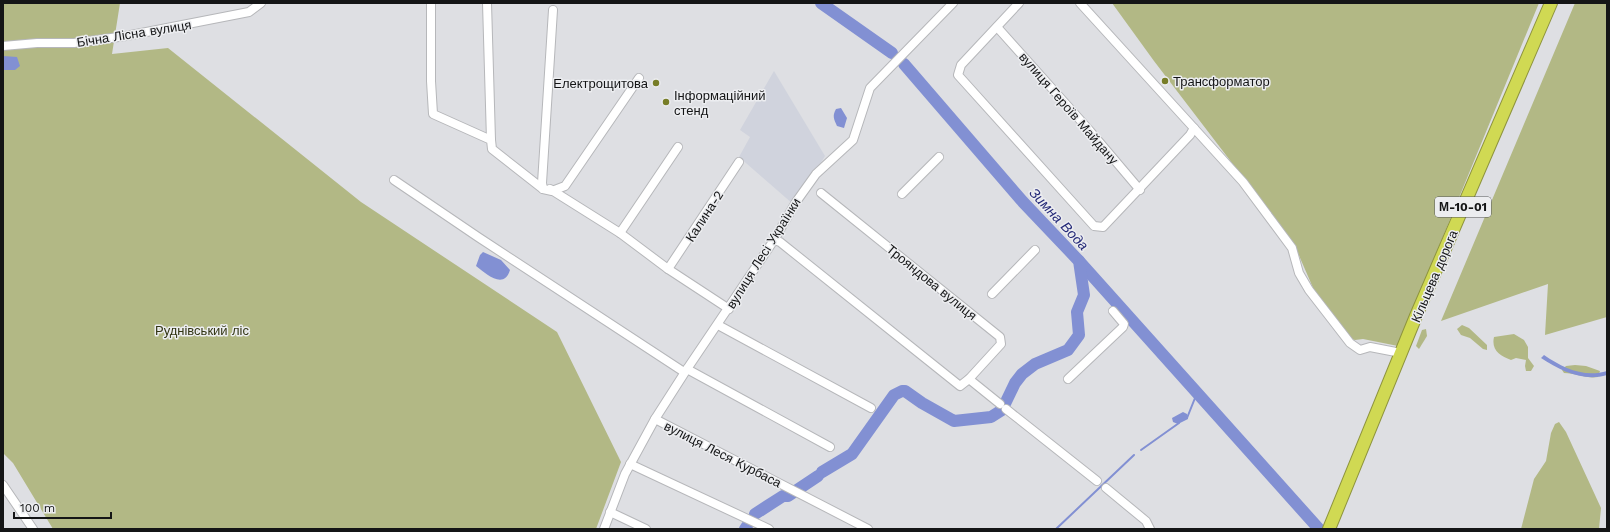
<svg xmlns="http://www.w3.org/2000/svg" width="1610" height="532" font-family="'Work Sans',sans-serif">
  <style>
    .built { fill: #d0d3dd }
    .green { fill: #b2b885 }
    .water { fill: #8290d3 }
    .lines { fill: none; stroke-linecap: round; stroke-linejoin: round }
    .stream { stroke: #8290d3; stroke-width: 2 }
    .river { stroke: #8290d3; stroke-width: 12 }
    .minor-casing { stroke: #b6b7ba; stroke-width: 10 }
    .highway-casing { stroke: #8e943e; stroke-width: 14 }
    .minor { stroke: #fff; stroke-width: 8 }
    .highway { stroke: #d0d953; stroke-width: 12 }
    .poi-dot { fill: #777d27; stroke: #ecedf0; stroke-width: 1.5 }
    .labels { text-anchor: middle; stroke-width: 3; stroke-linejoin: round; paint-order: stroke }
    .shield { fill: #ecedf0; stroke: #555657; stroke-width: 1 }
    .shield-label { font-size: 12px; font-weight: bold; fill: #141516 }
    .street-label { font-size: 13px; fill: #141516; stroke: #ecedf0 }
    .poi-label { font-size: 13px; fill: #141516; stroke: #ecedf0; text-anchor: start }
    .park-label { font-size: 13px; fill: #323513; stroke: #ecedf0 }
    .water-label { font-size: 14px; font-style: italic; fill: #252a78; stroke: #ecedf0 }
  </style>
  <rect width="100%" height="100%" fill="#dedfe3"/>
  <path class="built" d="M774,71L825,156L810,181L793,204L739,157L750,137L740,130Z"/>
  <g class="green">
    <path d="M3,3H120L112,54L168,48L361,202L557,332L621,462L596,529H53L13,463L3,453Z"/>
    <path d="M1112,3H1539L1398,346L1363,339L1355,340L1344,337L1317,297L1294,244L1154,61Z"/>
    <path d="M1575,3H1607V317L1545,335L1548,284L1441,321Z"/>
    <path d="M1462,325L1469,328L1487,345V350L1483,349L1470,338L1461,335L1457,329Z"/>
    <path d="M1426,329L1427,336L1419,349L1416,346L1422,330Z"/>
    <path d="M1514,334L1524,340L1528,347V358L1534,366L1531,371H1526L1525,366L1526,360L1516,358L1511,360C1500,356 1491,350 1494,337Z"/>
    <path d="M1575,365L1586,366L1600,371L1598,377C1587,379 1576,373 1564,373L1562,370L1566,366Z"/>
    <path d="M1559,422L1566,432L1601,508L1599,529H1521L1534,479L1546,461L1551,433L1555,424Z"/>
  </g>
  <g class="water">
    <path d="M3,56L17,57L20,66L15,70H3Z"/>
    <path d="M841,108L847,118L844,128L837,126C834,119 832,116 836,109Z"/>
    <path d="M483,252L501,260L510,270C504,290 486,274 476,266L480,255Z"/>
    <path d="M1544,355C1563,368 1584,378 1607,371V375C1583,382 1561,371 1541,358Z"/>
    <path d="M1183,412L1187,414L1188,419L1178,424L1173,422L1172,418Z"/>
  </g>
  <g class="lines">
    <g class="stream">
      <path d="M1187,418L1197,393"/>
      <path d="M1141,450L1179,423"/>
      <path d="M1056,529L1134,455"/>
    </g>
    <g class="river">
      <path d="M821,3L892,53"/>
      <path d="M1079,261L1319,529"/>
      <path d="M822,472L852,454L894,395L902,391H905L922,403L954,421L991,417L1002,410L1015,383L1022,374L1035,364L1068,350L1079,335L1077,312L1084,295L1079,261L1023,202L904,64"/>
      <path d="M755,514L783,496H788L818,476"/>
      <path d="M745,529L747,526"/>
    </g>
    <g class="minor-casing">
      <g id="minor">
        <path d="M431,3V81L433,114L491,140L492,149L543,189L552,191L565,186L639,78"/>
        <path d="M487,3L491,140"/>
        <path d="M1019,3L961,65L958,75L1094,226L1103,227L1190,135L1194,128"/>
        <path d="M1080,3L1243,182L1292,248L1299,273L1309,290L1350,343L1360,350L1370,347L1401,353"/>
        <path d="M997,27L1090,131L1140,190"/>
        <path d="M3,46L37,43H74L126,36L249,12L261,3"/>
        <path d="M394,180L478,237L684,372"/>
        <path d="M543,189L542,183L553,10"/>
        <path d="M550,189L620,233L668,269L729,309"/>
        <path d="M902,194L939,157"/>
        <path d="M620,233L678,147"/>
        <path d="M774,240L780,242L960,386L969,379L1001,344L1000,337L821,193"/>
        <path d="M668,269L739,162"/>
        <path d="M992,294L1035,250"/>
        <path d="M718,325L871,408"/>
        <path d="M687,369L830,447"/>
        <path d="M969,379L1000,404"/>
        <path d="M1068,379L1123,327L1124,324L1113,311"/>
        <path d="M1006,409L1097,481"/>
        <path d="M655,419L868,529"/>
        <path d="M630,464L769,529"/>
        <path d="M3,485L33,529"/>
        <path d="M1106,488L1146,521L1150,529"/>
        <path d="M610,512L646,529"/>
        <path d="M604,529L625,474L655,419L687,369L774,240L796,202L816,174L853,140L870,88L953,3"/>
      </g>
    </g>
    <g class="highway-casing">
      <path id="highway" d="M1329,529L1416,316L1551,3"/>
    </g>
    <use href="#minor" class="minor"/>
    <use href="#highway" class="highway"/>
  </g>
  <g class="poi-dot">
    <circle cx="1165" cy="81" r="4"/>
    <circle cx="656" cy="83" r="4"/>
    <circle cx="666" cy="102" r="4"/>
  </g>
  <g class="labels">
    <rect class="shield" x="1435" y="197" width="56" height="20" rx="3"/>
    <g class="shield-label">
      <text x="1463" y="211">М-10-01</text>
    </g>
    <g class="street-label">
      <text transform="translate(134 33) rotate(-9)" y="5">Бічна Лісна вулиця</text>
      <text transform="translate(1069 108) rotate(49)" y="5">вулиця Героїв Майдану</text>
      <text transform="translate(704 216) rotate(-57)" y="5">Калина-2</text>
      <text transform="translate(763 253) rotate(-58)" y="5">вулиця Лесі Українки</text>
      <text transform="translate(1434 276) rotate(-67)" y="5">Кільцева дорога</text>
      <text transform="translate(932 282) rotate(39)" y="5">Трояндова вулиця</text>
      <text transform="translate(723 454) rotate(27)" y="5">вулиця Леся Курбаса</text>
    </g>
    <g class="poi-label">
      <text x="1173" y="86">Трансформатор</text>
      <text x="648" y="88" text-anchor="end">Електрощитова</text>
      <text x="674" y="100">Інформаційний<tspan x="674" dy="15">стенд</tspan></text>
    </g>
    <g class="park-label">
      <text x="202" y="335">Руднівський ліс</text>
    </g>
    <g class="water-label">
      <text transform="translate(1059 219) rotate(47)" y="5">Зимна Вода</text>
    </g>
  </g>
  <rect width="1610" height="532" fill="none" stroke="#141516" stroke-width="8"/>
  <path d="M14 512v6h97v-6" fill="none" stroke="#141516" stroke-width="2"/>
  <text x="20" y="512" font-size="12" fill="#141516" stroke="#ecedf0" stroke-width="3" paint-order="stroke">100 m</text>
</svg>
